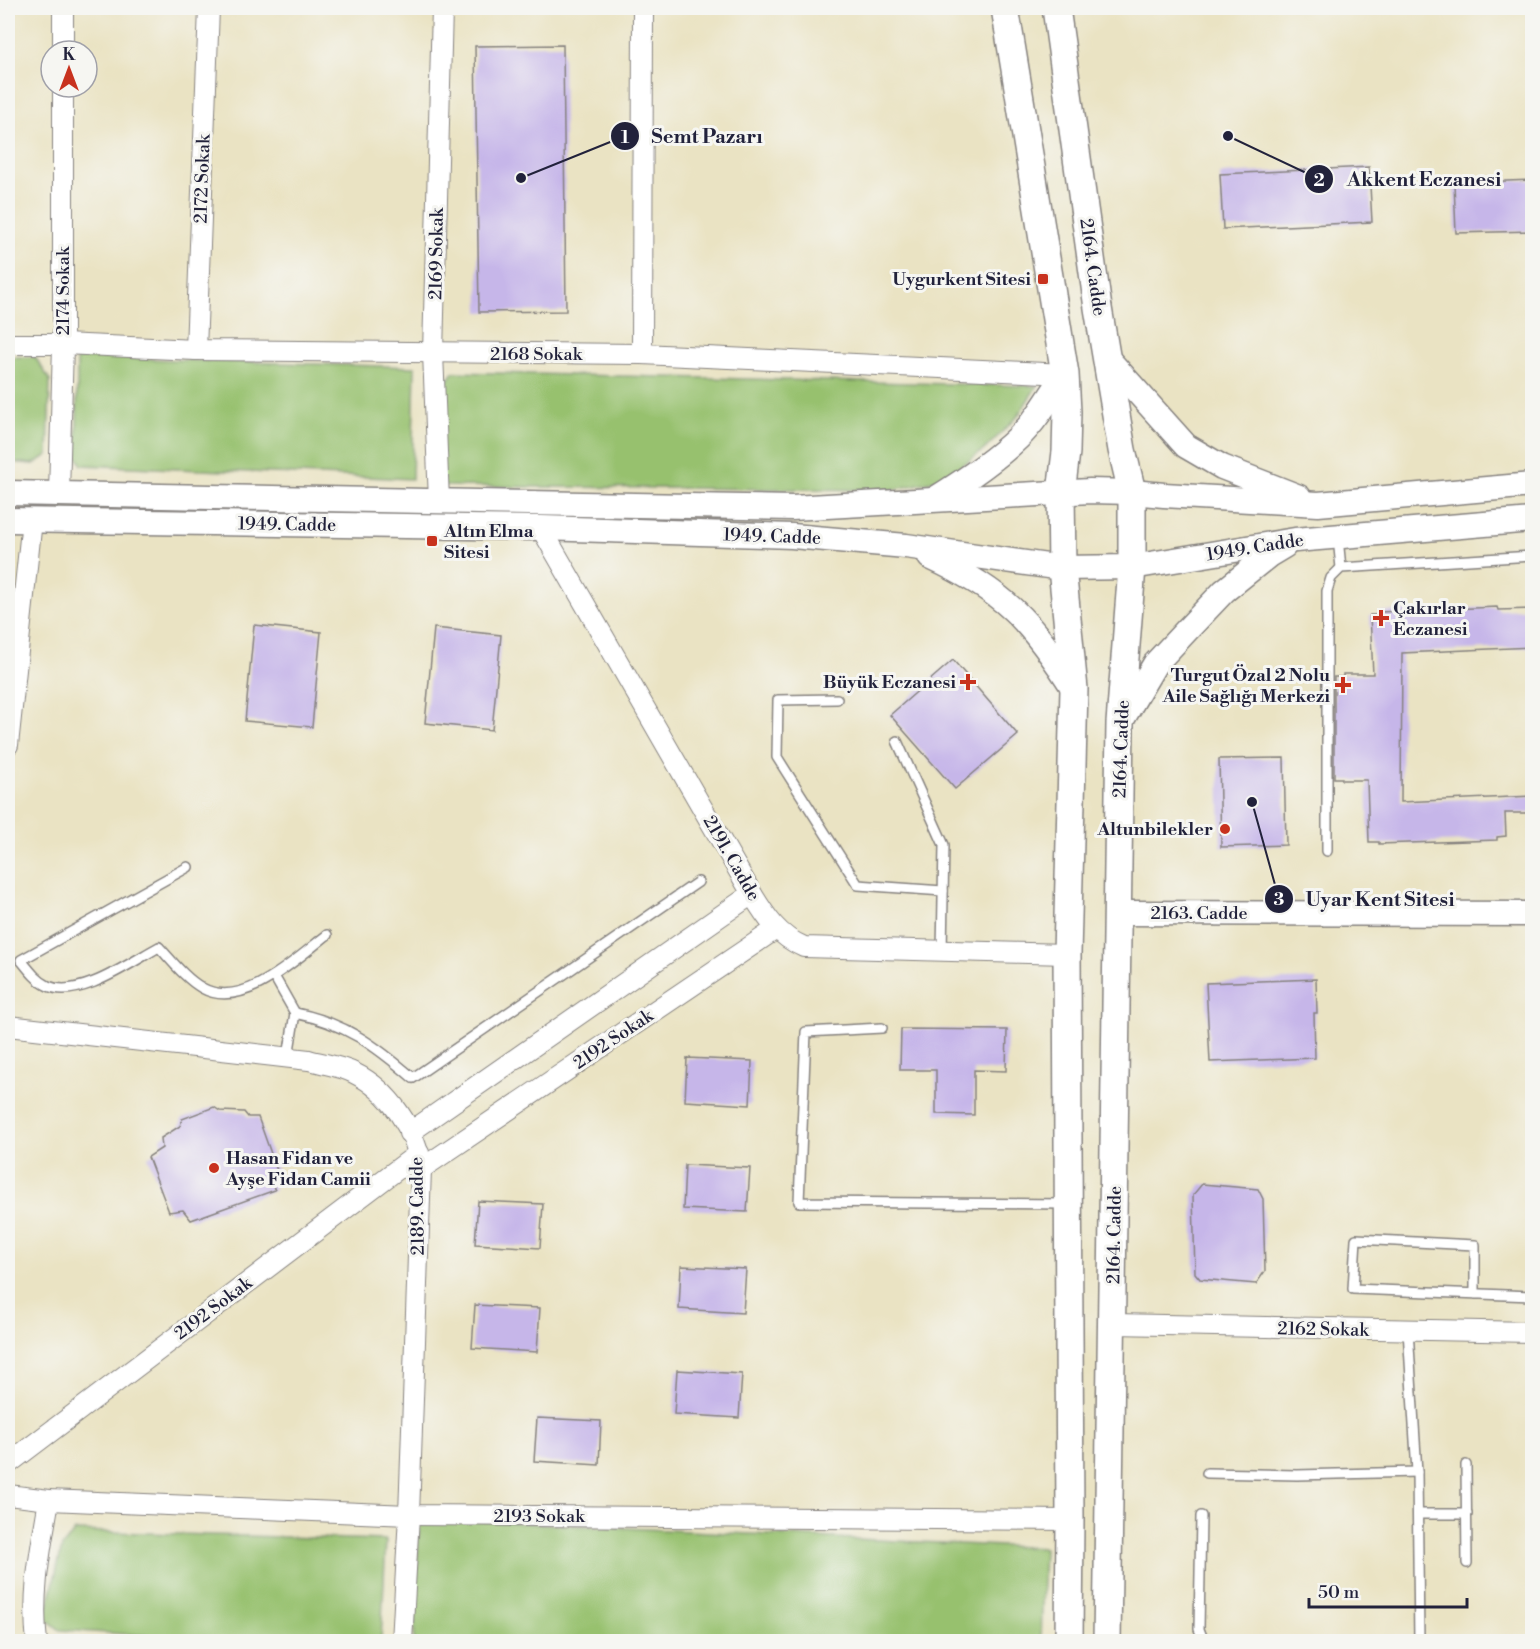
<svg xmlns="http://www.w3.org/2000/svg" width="1540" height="1649" font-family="'Libre Bodoni',serif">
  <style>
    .green { fill: #97c16e; stroke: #5c7254; stroke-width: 1.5 }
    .building { fill: #c6b6e9 }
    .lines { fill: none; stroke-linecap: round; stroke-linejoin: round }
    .service-casing { stroke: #86827f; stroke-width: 12 }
    .minor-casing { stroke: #86827f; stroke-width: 22 }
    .tertiary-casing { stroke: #86827f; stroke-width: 27 }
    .secondary-casing { stroke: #86827f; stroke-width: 30 }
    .service { stroke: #fff; stroke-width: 9 }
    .minor { stroke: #fff; stroke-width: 20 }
    .tertiary { stroke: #fff; stroke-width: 24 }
    .secondary { stroke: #fff; stroke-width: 27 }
    .poi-dot { fill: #c8321e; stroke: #f6f6f2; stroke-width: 2 }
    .labels { text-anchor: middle; stroke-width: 6; stroke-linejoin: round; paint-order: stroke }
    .street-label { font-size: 18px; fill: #22223b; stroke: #f6f6f2 }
    .poi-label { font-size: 18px; font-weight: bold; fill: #22223b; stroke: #f6f6f2; text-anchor: end }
    .leader { fill: none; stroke: #22223b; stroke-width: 2 }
    .callout-dot { fill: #22223b; stroke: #f6f6f2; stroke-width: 2 }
    .mark-label { font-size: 18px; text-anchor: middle; font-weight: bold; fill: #fff }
    .callout-label { font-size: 20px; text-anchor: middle; font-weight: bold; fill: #22223b; stroke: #f6f6f2; stroke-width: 6; stroke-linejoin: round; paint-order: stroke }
  </style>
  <rect width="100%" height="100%" fill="#f6f6f2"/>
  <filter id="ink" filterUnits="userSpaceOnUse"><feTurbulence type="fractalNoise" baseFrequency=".0167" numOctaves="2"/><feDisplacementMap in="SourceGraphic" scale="12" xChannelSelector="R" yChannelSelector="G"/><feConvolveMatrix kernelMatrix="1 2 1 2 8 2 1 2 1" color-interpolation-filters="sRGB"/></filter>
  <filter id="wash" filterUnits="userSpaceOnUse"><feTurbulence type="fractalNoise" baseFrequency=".008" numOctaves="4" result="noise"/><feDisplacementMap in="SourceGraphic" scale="24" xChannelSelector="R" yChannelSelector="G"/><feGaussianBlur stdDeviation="1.35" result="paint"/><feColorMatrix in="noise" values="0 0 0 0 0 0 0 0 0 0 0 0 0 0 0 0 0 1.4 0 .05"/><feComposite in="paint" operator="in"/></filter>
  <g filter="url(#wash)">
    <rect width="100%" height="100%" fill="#eae3c3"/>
    <g class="green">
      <path d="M8,357H35L50,380L48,455L34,464L8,462Z"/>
      <path d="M77,357L415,367L412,479L82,465L77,456Z"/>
      <path d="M453,372L1037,386L1017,417L984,450L942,479L892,490L441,486V390Z"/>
      <path d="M437,1519L1044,1548L1041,1641L414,1642L419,1525L427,1520Z"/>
      <path d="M75,1531L386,1540L381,1641H237L60,1630L45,1618L62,1547Z"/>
    </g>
    <g id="blocks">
      <g class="building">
        <path d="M563,45L566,311L479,312L475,46Z"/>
        <path d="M1369,167L1372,222L1223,229L1220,174Z"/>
        <path d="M1533,180V231L1456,233L1454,183Z"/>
        <path d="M1497,607L1498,610L1533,609V647L1402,653L1401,802L1533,796V813H1505L1506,836L1497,837V840L1379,844V842H1369L1367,780H1342V778H1334V677H1343V674H1373L1370,615H1380L1379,612Z"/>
        <path d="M254,625L321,632L312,727L245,721Z"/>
        <path d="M434,628L501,635L492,730L425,723Z"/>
        <path d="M953,660L1018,735L955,789L890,715Z"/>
        <path d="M1284,758L1286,845L1221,847L1219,759Z"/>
        <path d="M1316,979L1317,1013H1314L1315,1058L1210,1062L1206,983Z"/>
        <path d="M901,1029L1007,1030L1006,1071L974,1070V1115L936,1114V1070H900Z"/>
        <path d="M687,1058L752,1061L750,1105L685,1101Z"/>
        <path d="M214,1107L220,1111L244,1112L248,1117H258L280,1179L272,1183L275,1190L191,1220L183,1210L169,1212L148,1157L162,1148L161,1138L180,1126L182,1119Z"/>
        <path d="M685,1165L750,1168L747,1212L683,1209Z"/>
        <path d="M1202,1184L1258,1189L1263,1199L1265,1271L1256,1284L1200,1279L1195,1273L1193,1195Z"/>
        <path d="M478,1201L543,1204L540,1248L475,1244Z"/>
        <path d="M681,1266L746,1269L743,1313L679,1309Z"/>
        <path d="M475,1305L540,1308L537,1352L472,1348Z"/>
        <path d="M677,1370L742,1374L739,1418L674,1414Z"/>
        <path d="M537,1418L601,1421L599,1465L534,1461Z"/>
      </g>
    </g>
  </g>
  <g filter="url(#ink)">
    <use href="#blocks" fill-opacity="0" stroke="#86827f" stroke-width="1.5"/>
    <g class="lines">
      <g class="service-casing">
        <g id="service">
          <path d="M1338,538L1341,568"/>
          <path d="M837,699L778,700L777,757L858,885L943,891"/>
          <path d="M897,741L944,845L942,951"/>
          <path d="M1327,851V591L1331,578L1341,568L1532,556"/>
          <path d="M188,867L21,960C29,970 37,981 48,986C79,1000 131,962 159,947C172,961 186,979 202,988C243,1011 296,959 327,935"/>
          <path d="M274,976L295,1013L288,1057"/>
          <path d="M295,1013C345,1023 375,1045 413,1078L698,882"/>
          <path d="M882,1028L806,1032L799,1202L1066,1204"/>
          <path d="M1475,1294V1245L1356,1239L1353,1289L1532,1296"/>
          <path d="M1408,1330L1417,1472L1419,1642"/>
          <path d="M1466,1465L1467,1563"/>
          <path d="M1207,1473L1297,1475L1417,1472"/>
          <path d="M1418,1514H1467"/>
          <path d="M1201,1516L1199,1629L1204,1642"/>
        </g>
      </g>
      <g class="minor-casing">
        <g id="minor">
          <path d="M63,51V8"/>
          <path d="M8,344H63L196,350L642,354L1065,374"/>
          <path d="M196,350L209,8"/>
          <path d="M642,354L643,8"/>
          <path d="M59,494L63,344V87"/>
          <path d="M439,501L433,353L442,8"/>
          <path d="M541,528L752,894C766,917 778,936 804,947L1067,954"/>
          <path d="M8,745L32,520"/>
          <path d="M8,1026L309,1060C323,1064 341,1066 354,1073C389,1090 417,1131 421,1169L409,1515L402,1642"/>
          <path d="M409,1133L752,894"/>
          <path d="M421,1169L776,929"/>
          <path d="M1113,1324L1532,1332"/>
          <path d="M8,1464L419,1153"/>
          <path d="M8,1495L49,1500L409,1515L1070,1520"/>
          <path d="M37,1642C31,1593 41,1548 49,1500"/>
        </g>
      </g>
      <g class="tertiary-casing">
        <g id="tertiary">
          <path d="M1107,358L1186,446L1222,467L1299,497"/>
          <path d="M8,493L792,508L1090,491L1132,492L1164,495L1318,504L1532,485"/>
          <path d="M935,499C964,481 993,462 1018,438C1037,420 1051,395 1065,374"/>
          <path d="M8,520L541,528L792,536L906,546L1062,568L1132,567L1295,540L1532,520"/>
          <path d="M930,557C1004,591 1031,621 1074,689"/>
          <path d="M1120,723L1155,664L1185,632L1224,591L1269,555L1284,546"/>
          <path d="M1118,913L1532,914"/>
        </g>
      </g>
      <g class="secondary-casing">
        <g id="secondary">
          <path d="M1005,8L1065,374L1067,412L1066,452L1061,493L1062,568L1074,689L1067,954L1070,1520L1069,1642"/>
          <path d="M1056,8L1098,308L1122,450L1132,492V567L1120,723L1107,1642"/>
        </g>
      </g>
      <use href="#service" class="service"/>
      <use href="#minor" class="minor"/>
      <use href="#tertiary" class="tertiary"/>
      <use href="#secondary" class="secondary"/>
    </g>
  </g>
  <g class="poi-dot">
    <rect x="1037" y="273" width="12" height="12" rx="3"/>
    <rect x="426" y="535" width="12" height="12" rx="3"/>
    <path d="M1378 609h6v6h6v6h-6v6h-6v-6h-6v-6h6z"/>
    <path d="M965 673h6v6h6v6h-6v6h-6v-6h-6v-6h6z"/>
    <path d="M1340 676h6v6h6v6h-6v6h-6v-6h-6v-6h6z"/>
    <circle cx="1225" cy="829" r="6"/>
    <circle cx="214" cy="1168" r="6"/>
  </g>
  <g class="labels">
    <g class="street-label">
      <text transform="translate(202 179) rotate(-88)" y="6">2172 Sokak</text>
      <text transform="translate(436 254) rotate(-89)" y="6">2169 Sokak</text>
      <text transform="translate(1093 267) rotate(82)" y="6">2164. Cadde</text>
      <text transform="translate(63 291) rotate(-90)" y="6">2174 Sokak</text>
      <text x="536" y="360">2168 Sokak</text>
      <text transform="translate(287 524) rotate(1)" y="6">1949. Cadde</text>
      <text transform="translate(772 536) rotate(2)" y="6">1949. Cadde</text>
      <text transform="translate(1255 547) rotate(-9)" y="6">1949. Cadde</text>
      <text transform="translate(1121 749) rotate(-88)" y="6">2164. Cadde</text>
      <text transform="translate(732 858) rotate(60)" y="6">2191. Cadde</text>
      <text x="1199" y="919">2163. Cadde</text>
      <text transform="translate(613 1039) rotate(-34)" y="6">2192 Sokak</text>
      <text transform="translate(417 1206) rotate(-91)" y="6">2189. Cadde</text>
      <text transform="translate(1114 1235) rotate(-89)" y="6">2164. Cadde</text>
      <text transform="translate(213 1308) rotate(-37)" y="6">2192 Sokak</text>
      <text transform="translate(1323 1329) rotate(1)" y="6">2162 Sokak</text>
      <text x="539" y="1522">2193 Sokak</text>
    </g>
    <g class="poi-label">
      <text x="1031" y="285">Uygurkent Sitesi</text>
      <text x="444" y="537" text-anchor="start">Altın Elma<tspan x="444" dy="21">Sitesi</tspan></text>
      <text x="1393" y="614" text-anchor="start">Çakırlar<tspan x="1393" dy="21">Eczanesi</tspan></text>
      <text x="1330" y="681">Turgut Özal 2 Nolu<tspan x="1330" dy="21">Aile Sağlığı Merkezi</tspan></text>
      <text x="956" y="688">Büyük Eczanesi</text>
      <text x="1213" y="835">Altunbilekler</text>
      <text x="226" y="1164" text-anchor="start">Hasan Fidan ve<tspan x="226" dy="21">Ayşe Fidan Camii</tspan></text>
    </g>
  </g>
  <path class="leader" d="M521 178L625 136M1228 136L1319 179M1252 802L1279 899"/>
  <g class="callout-dot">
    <circle cx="521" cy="178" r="6"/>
    <circle cx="1228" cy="136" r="6"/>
    <circle cx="1252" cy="802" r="6"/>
    <circle cx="625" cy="136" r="15"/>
    <circle cx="1319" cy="179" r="15"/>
    <circle cx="1279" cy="899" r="15"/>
  </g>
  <g class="mark-label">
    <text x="625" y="143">1</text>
    <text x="1319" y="186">2</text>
    <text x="1279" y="905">3</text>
  </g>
  <g class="callout-label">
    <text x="707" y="143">Semt Pazarı</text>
    <text x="1424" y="186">Akkent Eczanesi</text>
    <text x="1380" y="906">Uyar Kent Sitesi</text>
  </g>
  <rect width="1540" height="1649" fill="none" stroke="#f6f6f2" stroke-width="30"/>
  <g transform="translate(69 69)"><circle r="28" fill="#f6f6f2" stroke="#a1a1a9" stroke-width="1.5"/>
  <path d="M0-4.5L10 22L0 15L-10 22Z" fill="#c8321e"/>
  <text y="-9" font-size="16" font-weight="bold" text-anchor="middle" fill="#22223b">K</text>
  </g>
  <path d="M1309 1598v9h158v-9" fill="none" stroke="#22223b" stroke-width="3"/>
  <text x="1318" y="1598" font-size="18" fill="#22223b" stroke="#f6f6f2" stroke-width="4.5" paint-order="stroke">50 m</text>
</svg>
